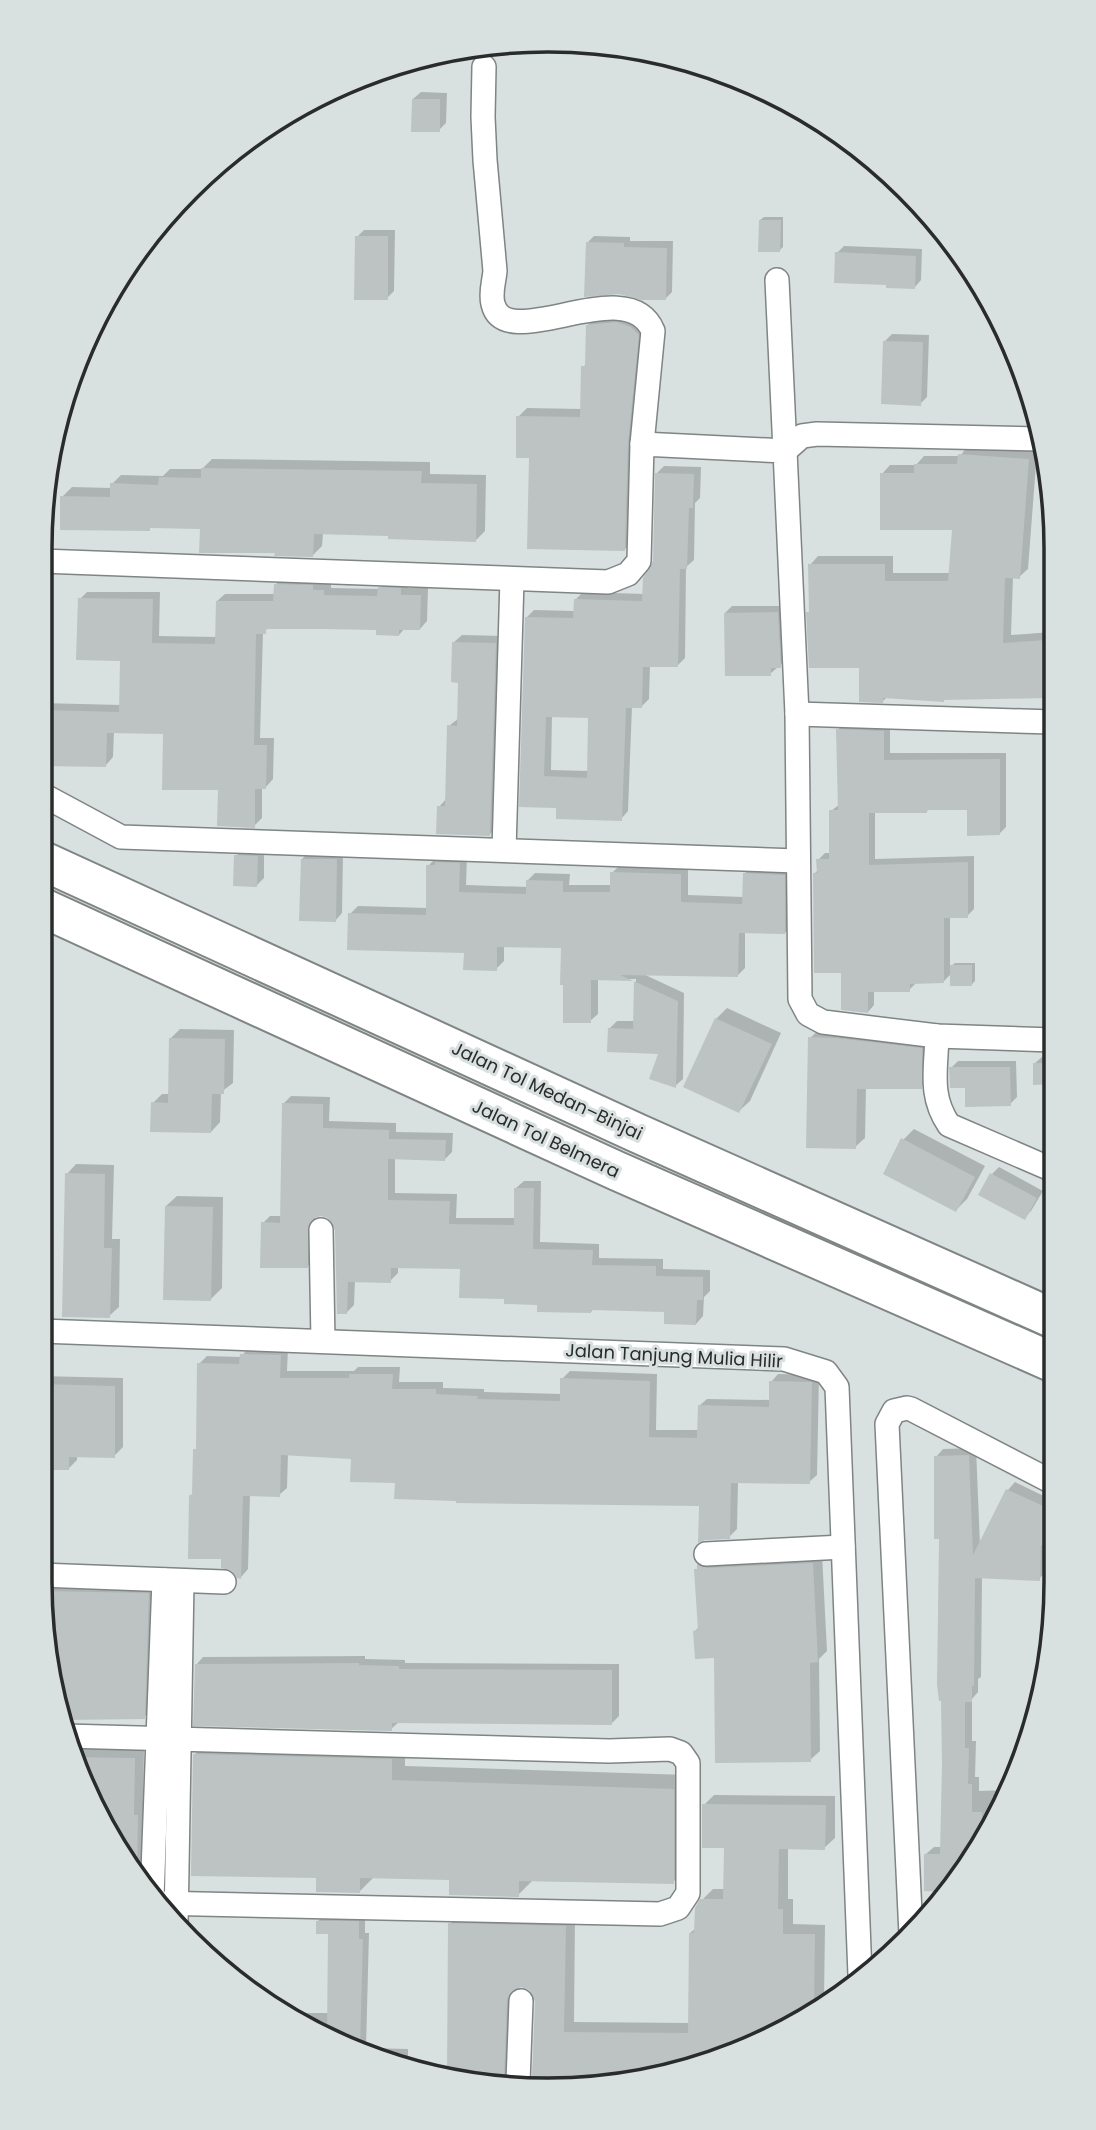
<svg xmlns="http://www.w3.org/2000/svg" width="1096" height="2130" font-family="Poppins,sans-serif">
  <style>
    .shadow { fill: #0003; fill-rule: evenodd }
    .building { fill: #bcc3c2; fill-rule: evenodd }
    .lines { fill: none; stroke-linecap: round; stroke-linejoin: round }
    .minor-casing { stroke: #7f8584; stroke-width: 26 }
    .motorway-casing { stroke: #7f8584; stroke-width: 42 }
    .minor { stroke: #fff; stroke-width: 23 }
    .motorway { stroke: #fff; stroke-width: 38 }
    .labels { text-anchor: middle; stroke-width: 6; stroke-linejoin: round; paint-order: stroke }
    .street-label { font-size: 18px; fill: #292c2b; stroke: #d9e0e0 }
    .rim { fill: none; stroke: #292c2b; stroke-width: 3.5 }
  </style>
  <rect width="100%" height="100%" fill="#d9e0e0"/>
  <g class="shadow">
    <path d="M421,92L447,93L446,123L439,130L413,99Z"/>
    <path d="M764,217H783V247L780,250L760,220Z"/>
    <path d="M364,230H395L394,291L387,298L357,237Z"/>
    <path d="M594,236L630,237V241H673L672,292L665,299L587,243Z"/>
    <path d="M844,246L922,249L921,280L914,288L887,283L837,253Z"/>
    <path d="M627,314L647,326L634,540L625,549L531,456L518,417L527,408L582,409L583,367L587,363V326L597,317Z"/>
    <path d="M892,334L929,335L927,397L920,404L885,341Z"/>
    <path d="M968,446L1037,451L1028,569L1019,577H1013L1011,635L1052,632V693L1049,696L887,697L883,701L861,666L808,613L810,610V565L818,556H893V573H950L954,528L882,474L890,465H916L924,456H960Z"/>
    <path d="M212,459L430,462V474L486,475L485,531L475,541L389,534L323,533L322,546L313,555L276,551L201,527L152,526L149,529L62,497L72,487L112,488V484L121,475L163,476L170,469H202Z"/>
    <path d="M664,466L701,467L700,498L695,503L694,560L686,567L685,658L677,666L650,665L649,699L641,707L632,706L628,811L621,819L558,807L521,805L527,617L534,610L575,611V600L583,592L644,594L655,562L657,473ZM552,715L590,716L589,771L551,770Z"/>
    <path d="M283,577L320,578V583H331V588L379,589L387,581H408V588H428L427,621L420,629L405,628L399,635L378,628L270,627L263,632L260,738H274L273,779L266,787H262V818L254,826L165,732L114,731L113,757L106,765L41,754V703L121,705L122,659L80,599L87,592H160L159,636L217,637V601L225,594H275L276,584Z"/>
    <path d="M732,606H785L787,659L770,674L725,613Z"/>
    <path d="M462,635L504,636L498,826L490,834L439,807L447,798L449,726L459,718V681L453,643Z"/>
    <path d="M844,723L890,725V753H1006V827L999,834L969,808H930L926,812H875V859L974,856V909L967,916H950V967L955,963H975V981L972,984L952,973L944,981L916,983L909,990H874V1005L868,1012L842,971L814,874L818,870V860L825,853H831V811L840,804L838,730Z"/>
    <path d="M243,849H264V878L257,885L236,856Z"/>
    <path d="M309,852L343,853L342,913L335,921L302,859Z"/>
    <path d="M467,856L466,885L528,887V880L535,873L570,874L569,885H612V873L620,865L688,867V895L744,897V874L752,866L792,868V925L785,933L745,932V968L737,976L641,973L684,993L683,1079L675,1086L661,1052L609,1029L617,1021H635L636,979H598V1014L590,1021L563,946L504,945V961L496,969L465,951L350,914L358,906L427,908L428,866L436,858Z"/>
    <path d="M727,1008L781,1033L750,1101L739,1111L716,1019Z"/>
    <path d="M180,1029L234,1030L233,1083L221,1092L220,1122L211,1132L153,1103L162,1094H169L171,1038Z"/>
    <path d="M820,1029L931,1039L930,1077L921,1087H866L865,1138L855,1147L810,1038Z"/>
    <path d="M1053,1056V1083H1035V1063L1042,1057Z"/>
    <path d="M958,1061H1016L1017,1097L1010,1104L951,1068Z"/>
    <path d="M291,1096L330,1097L329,1121L396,1123V1132L453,1133L452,1152L445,1159L395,1158V1193L457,1194L456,1218H515L516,1188L524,1181H541L540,1242L599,1244V1258L663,1259V1269L710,1270V1291L704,1297L703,1316L696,1324L666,1310L594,1308L591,1312L539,1303L506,1297L461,1267L398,1266V1273L390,1281L355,1280L354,1305L347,1312L334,1221L322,1214L315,1216V1259L307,1267L263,1223L270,1216H282L284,1103Z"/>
    <path d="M914,1129L985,1166L967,1199L956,1210L903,1140Z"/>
    <path d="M76,1164L114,1165L112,1239H120L119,1307L109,1316L67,1174Z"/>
    <path d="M999,1167L1043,1191L1031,1211L1024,1218L992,1174Z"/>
    <path d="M177,1196L223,1197L222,1288L211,1299L166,1206Z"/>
    <path d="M249,1347L288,1348L287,1371H354L358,1367H400L399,1382H443V1388L484,1389V1392L562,1394V1379L570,1371L657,1374L656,1430H699V1406L707,1399L770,1400L771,1382L778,1374L819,1375L817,1475L809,1482L738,1481L737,1529L729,1537L700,1504L397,1481L353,1457L288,1453L287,1488L279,1495H250L248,1569L241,1577L223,1558L191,1495L194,1492L197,1448L199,1364L207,1356L241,1357Z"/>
    <path d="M40,1376L123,1378V1447L114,1456L77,1455V1460L68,1469L40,1468Z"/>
    <path d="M976,1448L980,1545L1008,1490L1015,1482L1054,1501V1547L1047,1546L1046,1571L1039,1579L982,1577L981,1677L978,1679V1692L972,1699V1741H976L975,1777H979V1791L1010,1790L1004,1806L944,1890L926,1854L934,1847H942L944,1764L941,1537L936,1457L943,1449Z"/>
    <path d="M822,1554L827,1651L819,1659L820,1751L810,1760L695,1631L699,1627L696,1570L708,1556Z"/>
    <path d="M41,1585L156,1587L151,1710L144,1717L63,1718Z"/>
    <path d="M365,1656V1659L405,1660V1663L619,1664V1716L612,1723L399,1722L391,1729L196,1665L203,1657Z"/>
    <path d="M209,1740L405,1745V1766L688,1775V1868L673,1882L532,1881L518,1895L451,1878L374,1877L359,1892L318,1876L195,1754Z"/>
    <path d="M68,1748L144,1749L143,1806H147L143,1888Z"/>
    <path d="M714,1795L835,1796V1838L824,1848H788V1899H793V1924L825,1925L824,2000L772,2038L614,2085L534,2083L537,2001L535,1993L523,1985L517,1988L514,2070L521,2082L449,2080L442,2077L449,2070L450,1924L461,1914L575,1916L574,2022L690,2023V1933L696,1928L702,1900L713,1889H725L726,1847L704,1805Z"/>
    <path d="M325,1914L365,1915V1933H369L366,2048L408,2049V2064L294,2022L283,2013H329L330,1933L318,1921Z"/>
  </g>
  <g class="building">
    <path d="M412,99H440V132H411Z"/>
    <path d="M759,220H781L780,252H758Z"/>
    <path d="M355,236H388V300H354Z"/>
    <path d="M586,242L624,243V247L667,248L666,300H641L619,294L584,297Z"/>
    <path d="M835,252L916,256L915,289L886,288V285L834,283Z"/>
    <path d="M617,322L631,327L639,335L628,443L625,551L527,549L529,458H516V416L580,417L581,366H585L586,325Z"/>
    <path d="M883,341L923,342L921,406L881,404Z"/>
    <path d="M958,454L1029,459L1020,579L1005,578L1003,643L1046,640L1049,698L944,700V702L883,698V703L859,702V668H809L806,612H809L808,564H885V581H948L952,530H880V473H914V464H957Z"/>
    <path d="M201,468L422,471L421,483L477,484L476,542L388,539V536L314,534L313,557L274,556L275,553H199L200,529L150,528V531L60,530V496L110,497V483L158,485L159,477L201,478Z"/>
    <path d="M655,473L694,474L693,508H689L687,569H680L678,667H643L642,708H626L622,821L556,819V808L519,807L525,617L573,618L574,599L642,601L643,578L653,561ZM546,717L588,718L587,778L544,776Z"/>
    <path d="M274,584L313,585V590H324V595L377,596L378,587L401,588V595H421L420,630H399V636L376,635V630L323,629H266V634H256L254,745H267L266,789H255V828L217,826L218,790H162L163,734L107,733L106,767L44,766L45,710L119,712L120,661L76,660L78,598L153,599L152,643L215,644L216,601H273Z"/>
    <path d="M778,612L781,668H771V676H725L724,613Z"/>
    <path d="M452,642L496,643L490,836L436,834L437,806H445L447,725L457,726L458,683L451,682Z"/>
    <path d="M836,729L884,731V760L1000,759V835L967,836V810H927V813H869V865L968,862V918H944V983L910,984V992H868V1013L841,1010V973H814L813,873H817L816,859H829V810H838Z"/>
    <path d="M234,855L258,856L257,887L233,886Z"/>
    <path d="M301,859H337L336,922L299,921Z"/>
    <path d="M435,862L460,863L459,892L526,894V880L563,881V892H610V872L681,874V902L742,904L743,873L785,875V934L739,933L738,977L620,975L678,1001L676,1088L649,1079L658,1054L607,1052L608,1028L633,1029L634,981L591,980V1023H563V985H560L561,948L497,947V971L463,970L464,953L347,950L348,913L426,915V865H435Z"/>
    <rect x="950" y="965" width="22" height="21"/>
    <path d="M715,1018L772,1044L739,1113L683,1087Z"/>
    <path d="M808,1037L836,1038L922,1048V1089H857L856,1149L806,1148Z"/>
    <path d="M169,1038L225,1039L224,1094H212L211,1133L150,1132L151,1102L168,1103Z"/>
    <path d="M1033,1063H1053V1084L1033,1085Z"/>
    <path d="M949,1067H1010L1011,1106L965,1107V1088H950Z"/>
    <path d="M282,1103L323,1104V1128L389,1130V1139L446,1140L445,1161L388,1159V1200L450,1201L449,1224L514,1225V1188H534L533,1249L593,1250L592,1265L656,1266V1276L703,1277V1300H697L696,1325L664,1324V1312L591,1310V1313L537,1312V1305L504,1304V1299L459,1298L460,1269L391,1268V1283L348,1282L347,1314H337L335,1230L328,1218L321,1216L314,1218L309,1224L308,1268H260L261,1222L280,1223Z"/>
    <path d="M901,1138L975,1177L956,1212L883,1174Z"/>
    <path d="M65,1173L105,1174L104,1248H112L110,1318L62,1317Z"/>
    <path d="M990,1173L1037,1198L1025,1220L978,1195Z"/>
    <path d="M165,1206L213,1207L211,1301L163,1300Z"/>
    <path d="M240,1354L281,1355L280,1378H349V1374H393L392,1389H436V1394L478,1396L477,1399L560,1401V1378L650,1381L649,1437L697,1438L698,1405L769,1407V1381L812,1382L810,1484L731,1483L730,1539L705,1540L698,1543L699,1506L456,1503V1501L394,1499L395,1483L350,1482L351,1459L281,1455L280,1497L243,1496L241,1579L237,1578L232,1571L221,1568V1559H188L189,1495H192L193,1449H196L197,1363L239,1364Z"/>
    <path d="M40,1384L115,1386V1458L69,1457V1470H40Z"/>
    <path d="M969,1455L973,1555L1006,1489L1054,1511V1552L1041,1545L1040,1581L975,1578L974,1686H972V1702H965V1748H969L968,1784H972V1812H982V1837L943,1892L924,1891V1854H940L942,1764L941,1701H939L937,1685L939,1539H934V1456Z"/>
    <path d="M813,1563L818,1662L810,1663L811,1762L715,1763L714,1658L695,1659L693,1631L698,1630L694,1569H697V1564L707,1568Z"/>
    <path d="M42,1591L149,1593L145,1719L63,1720Z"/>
    <path d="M359,1663V1665L399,1666V1669L612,1670V1725L392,1723V1731L193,1726L195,1664Z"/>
    <path d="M193,1754L392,1759V1780L674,1789V1884L519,1881V1897L449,1895V1880L360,1878V1893L316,1892V1878L191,1876Z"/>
    <path d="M73,1757L135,1758L134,1815H138L137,1876Z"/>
    <path d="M702,1804L826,1805L825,1850L779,1849L778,1909H783V1934H815L814,2007L772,2038L614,2085L577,2084V2078L532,2077L535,2001L529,1990L521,1987L510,1993L507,2000L504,2082L447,2079L448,1923L566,1926L564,2032L688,2033L689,1933H694L695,1908L700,1899H723L724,1848H702Z"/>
    <path d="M316,1921H359V1939H363L360,2047L327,2034L328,1934H316Z"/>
  </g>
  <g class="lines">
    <g class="minor-casing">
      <g id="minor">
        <path d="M484,67L483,117L485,160L495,271C494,282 490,293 493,304C506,356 628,270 653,331L642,444"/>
        <path d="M777,280L785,451L802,436L817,434L1040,439"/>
        <path d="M41,561L608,582L628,574L639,561L642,444L785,451L797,714L800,999L808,1014L823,1022L937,1036L1053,1040"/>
        <path d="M797,714L1052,722"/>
        <path d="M41,794L121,837L797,861"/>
        <path d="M504,850L512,579"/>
        <path d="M937,1036C936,1070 929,1096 949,1125L1053,1170"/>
        <path d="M321,1230L323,1341"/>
        <path d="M41,1331L784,1359L826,1372L837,1387L860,1975"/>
        <path d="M706,1554L843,1547"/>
        <path d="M40,1575L224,1582"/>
        <path d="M66,1736L609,1751L670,1749L681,1753L688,1763V1893L678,1908L660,1914L156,1903"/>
        <path d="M152,1898L164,1580"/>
        <path d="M176,1924L182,1581"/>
        <path d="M911,1935L887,1424L894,1411L907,1408L911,1409L1054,1483"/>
        <path d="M518,2082L521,2001"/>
      </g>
    </g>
    <g class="motorway-casing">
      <g id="motorway">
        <path d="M41,860L637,1133L1054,1319"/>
        <path d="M41,907L617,1171L1054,1363"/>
      </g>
    </g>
    <use href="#minor" class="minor"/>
    <use href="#motorway" class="motorway"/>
  </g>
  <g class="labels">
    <g class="street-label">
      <text transform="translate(547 1091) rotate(25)" y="6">Jalan Tol Medan–Binjai</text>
      <text transform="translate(546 1139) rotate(25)" y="6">Jalan Tol Belmera</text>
      <text transform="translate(674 1356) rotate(3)" y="6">Jalan Tanjung Mulia Hilir</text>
    </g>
  </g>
  <path d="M0 0H1096V2130H0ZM548 52H548A496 496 0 0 1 1044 548V1582A496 496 0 0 1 548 2078H548A496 496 0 0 1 52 1582V548A496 496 0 0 1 548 52Z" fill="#d9e0e0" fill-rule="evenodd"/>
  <path class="rim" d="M548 52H548A496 496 0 0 1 1044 548V1582A496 496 0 0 1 548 2078H548A496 496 0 0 1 52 1582V548A496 496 0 0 1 548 52Z"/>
</svg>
